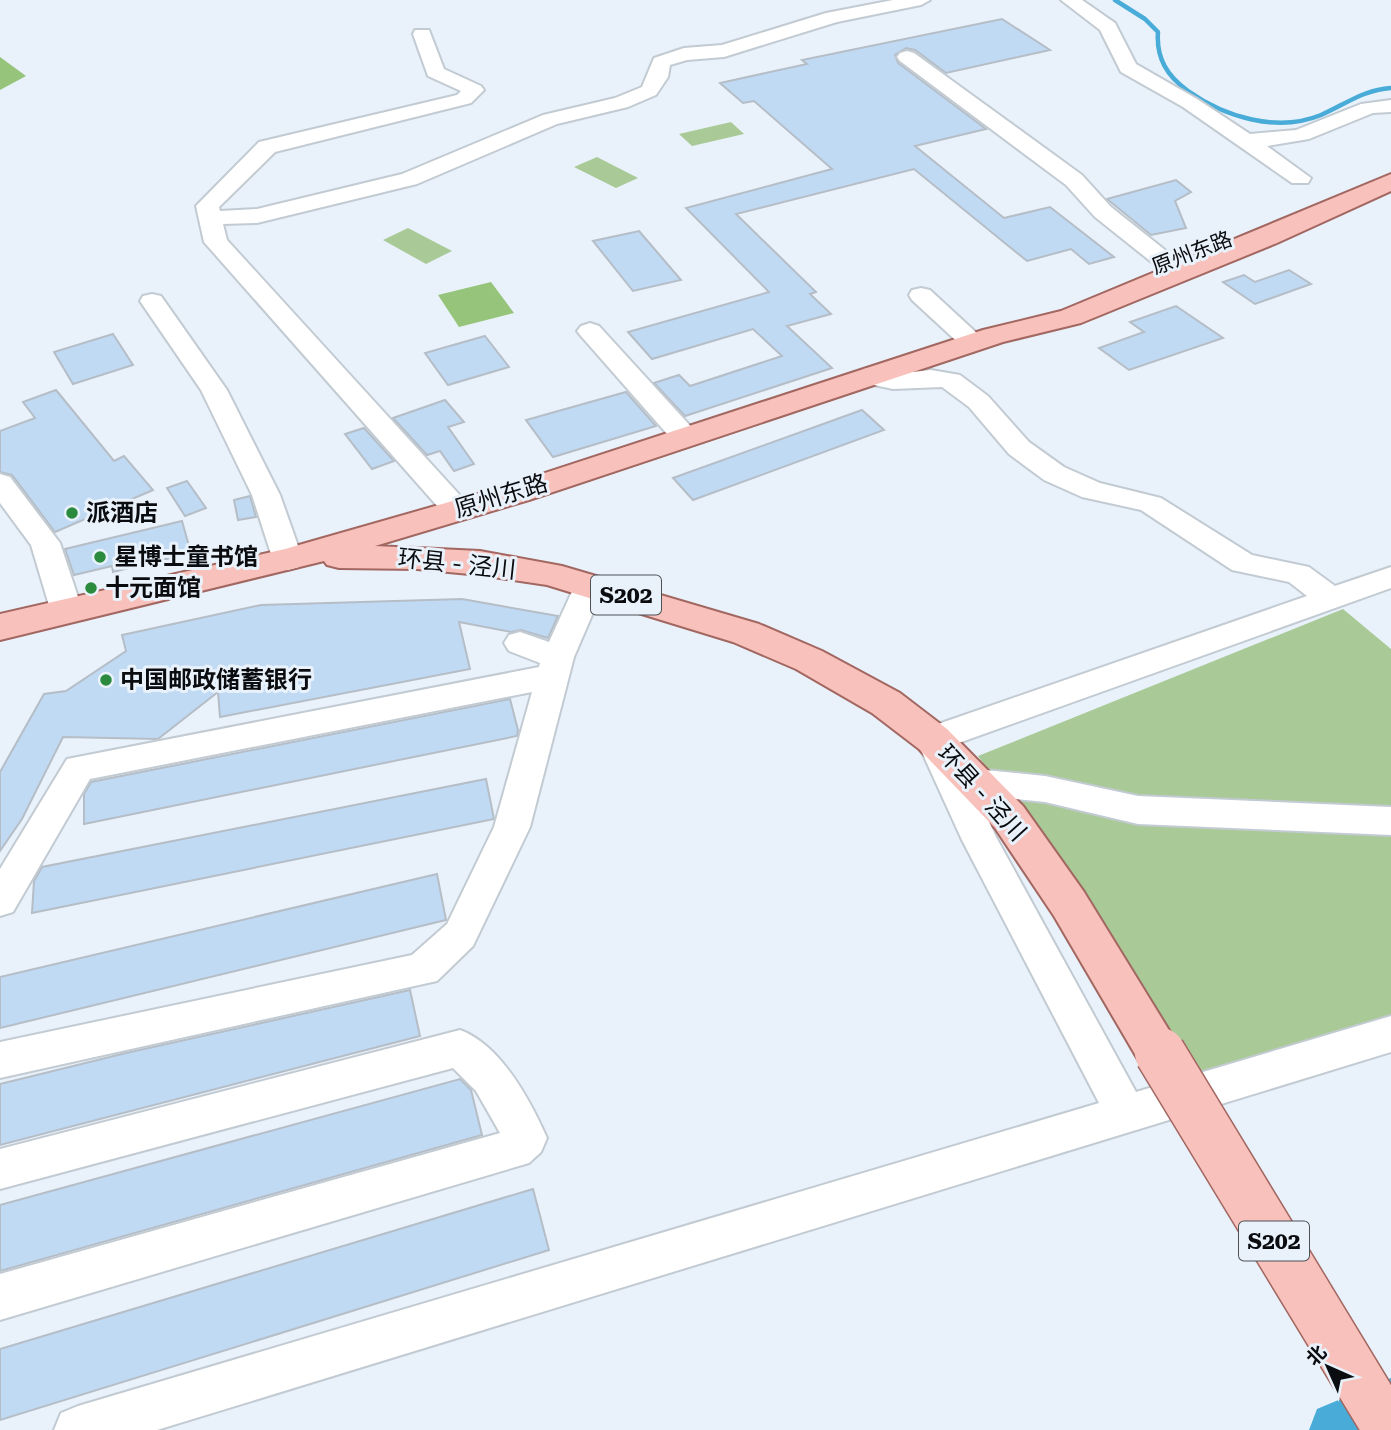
<svg xmlns="http://www.w3.org/2000/svg" width="1391" height="1430" font-family="'Roboto Serif','Noto Sans SC',serif">
  <style>
    .green { fill: #a9ca97 }
    .forest { fill: #95c47a }
    .lines { fill: none; stroke-linecap: round; stroke-linejoin: round }
    .stream { stroke: #49acd8; stroke-width: 4.5 }
    .river { fill: #49acd8; fill-rule: evenodd }
    .building { fill: #c1daf4; stroke: #b5bdc6; stroke-width: 2 }
    .minor-casing { stroke: #c2cad2; stroke-width: 4 }
    .major-casing { stroke: #a26761; stroke-width: 4 }
    .minor { fill: #fff; fill-rule: evenodd }
    .major { fill: #f8c1bb; fill-rule: evenodd }
    .major-bridge-casing { stroke: #a26761; stroke-width: 53; stroke-linecap: butt }
    .major-bridge { stroke: #f8c1bb; stroke-width: 50 }
    .poi-dot { fill: #2a8b3e; stroke: #e9f2fb; stroke-width: 2.5 }
    .labels { text-anchor: middle; stroke-width: 6; stroke-linejoin: round; paint-order: stroke }
    .far-street-label { font-size: 21px; fill: #0a0c0f; stroke: #e9f2fb }
    .shield { fill: #e9f2fb; stroke: #4d5156; stroke-width: 2 }
    .shield-label { font-size: 23px; font-weight: bold; fill: #0a0c0f }
    .street-label { font-size: 24px; fill: #0a0c0f; stroke: #e9f2fb }
    .poi-label { font-size: 24px; font-weight: bold; fill: #0a0c0f; stroke: #e9f2fb; text-anchor: start }
  </style>
  <rect width="100%" height="100%" fill="#e9f2fb"/>
  <g class="green">
    <path d="M731,122L744,134L692,146L679,134Z"/>
    <path d="M597,157L638,178L616,188L574,167Z"/>
    <path d="M408,228L452,251L426,264L383,240Z"/>
    <path d="M1343,609L1391,649V1015L1198,1075L978,756Z"/>
  </g>
  <g class="forest">
    <path d="M0,57L26,76L0,90Z"/>
    <path d="M491,282L514,313L459,327L438,295Z"/>
  </g>
  <g class="lines">
    <path class="stream" d="M1115,0L1145,19L1158,32C1156,58 1167,76 1188,91C1225,117 1277,133 1321,115C1346,104 1363,90 1391,88"/>
    <path class="river" d="M1391,1378V1430H1309L1317,1409Z"/>
  </g>
  <g class="building">
    <path d="M1002,19L1050,50L946,73L915,50L906,48L895,55L898,63L986,129L915,146L1004,218L1050,207L1114,257L1089,264L1071,249L1027,261L914,169L736,214L816,292L810,294L831,314L787,326L832,368L685,416L654,383L679,375L690,386L782,356L753,329L652,359L628,332L769,292L686,208L832,169L754,101L743,103L720,83L807,64L802,60Z"/>
    <path d="M1176,180L1191,192L1175,201L1186,228L1151,235L1107,199Z"/>
    <path d="M639,231L681,280L633,291L593,241Z"/>
    <path d="M1289,270L1311,284L1255,304L1223,282L1244,275L1255,282Z"/>
    <path d="M1176,306L1223,338L1129,370L1099,348L1144,332L1130,322Z"/>
    <path d="M113,334L133,365L73,384L54,352Z"/>
    <path d="M485,336L509,367L448,385L425,353Z"/>
    <path d="M56,390L114,461L124,456L153,490L55,532L12,475L0,472V431L35,418L23,402Z"/>
    <path d="M626,392L656,426L553,457L526,420Z"/>
    <path d="M445,400L464,422L448,427L474,464L454,471L440,451L427,455L393,418Z"/>
    <path d="M862,410L884,430L693,500L673,478Z"/>
    <path d="M364,428L394,461L372,469L345,434Z"/>
    <path d="M187,481L206,508L185,516L167,488Z"/>
    <path d="M250,496L256,517L238,520L234,500Z"/>
    <path d="M182,521L191,553L113,572L112,566L74,575L65,549Z"/>
    <path d="M462,599L558,616L548,638L521,630L511,632L459,622L470,669L220,717L218,692L158,739L63,737L22,819L0,851V772L44,694L66,691L126,651L122,635L261,605Z"/>
    <path d="M510,699L518,730L517,736L84,824V794L91,782Z"/>
    <path d="M486,779L494,819L32,913L34,881L42,867Z"/>
    <path d="M437,874L446,920L0,1028V977Z"/>
    <path d="M410,990L420,1036L0,1145V1084L126,1053Z"/>
    <path d="M460,1079L471,1090L482,1135L0,1271V1205Z"/>
    <path d="M533,1189L549,1250L0,1420V1349Z"/>
  </g>
  <g class="lines">
    <g class="minor-casing">
      <g id="minor">
        <path d="M893,0H930L921,5L837,22L724,57L687,60L670,65L668,77L656,95L628,107L557,124L417,184L257,223L223,224L227,240L466,502L470,509L466,516L456,518L446,516L204,242L196,206L259,142L457,95L461,91L428,76L413,34L415,30H429L444,69L481,86L484,90L471,103L275,152L219,207L220,211L257,209L402,174L543,115L615,98L642,87L654,58L684,48L722,45L826,13Z"/>
        <path d="M1061,0H1082L1115,23L1136,64L1197,99L1250,134L1296,130L1361,104L1391,100V112L1373,113L1309,139L1267,146L1311,178L1308,183H1292L1183,107L1121,72L1100,30Z"/>
        <path d="M907,51L914,53L1082,175L1111,207L1175,258L1179,263L1175,268H1159L1095,217L1066,185L900,61L897,57L900,53Z"/>
        <path d="M921,288L930,290L982,338L986,343L982,348L973,351L964,348L912,300L909,295L912,290Z"/>
        <path d="M152,294L161,296L227,390L280,495L303,560L299,567L288,570L277,567L273,560L252,495L201,390L140,301L143,296Z"/>
        <path d="M590,323L599,326L695,431L699,437L695,443L685,445L675,443L581,336L577,331L581,326Z"/>
        <path d="M873,367L893,374L931,370L960,375L988,396L1029,442L1064,467L1100,483L1161,498L1252,555L1309,567L1335,586L1391,567V588L953,745L965,772L975,769L1045,776L1138,796L1391,807V835L1138,824L1045,802L977,795L996,837L1136,1092L1391,1016V1052L157,1430H54L61,1413L78,1406L1099,1103L962,840L916,739L921,730L1307,596L1289,582L1232,570L1141,510L1082,497L1044,480L1009,454L969,407L942,387L893,389L874,385L864,381L860,375L864,369Z"/>
        <path d="M0,474L10,477L60,543L83,612L78,620L67,623L56,620L51,612L31,545L0,503Z"/>
        <path d="M590,575L601,578L605,585L574,657L530,827L473,946L437,981L0,1078V1042L412,955L447,924L494,827L532,692L90,779L13,912L0,916V869L67,759L539,667L540,663L509,651L504,643L509,635L520,632L549,642L575,585L579,578Z"/>
        <path d="M460,1030C501,1045 530,1100 547,1138L541,1152L529,1163L0,1320V1274L500,1133L476,1091L453,1068L0,1189V1149Z"/>
      </g>
    </g>
    <g class="major-casing">
      <path id="major" d="M1391,174V191L1277,243L1081,323L1003,342L529,500L375,546L480,551L562,566L759,624L822,651L900,693L947,729L1023,806L1084,892L1183,1053L1177,1068L1160,1074L1143,1068L1054,916L995,828L919,749L872,713L796,669L733,642L547,585L480,575L417,569L339,568L327,565L324,561L0,640V614L285,549L505,486L983,330L1061,311Z"/>
    </g>
    <use href="#minor" class="minor"/>
    <use href="#major" class="major"/>
    <g class="major-bridge-casing">
      <path id="major-bridge" d="M1160,1053L1389,1430"/>
    </g>
    <use href="#major-bridge" class="major-bridge"/>
  </g>
  <g class="poi-dot">
    <circle cx="72" cy="513" r="7"/>
    <circle cx="100" cy="557" r="7"/>
    <circle cx="91" cy="588" r="7"/>
    <circle cx="106" cy="680" r="7"/>
  </g>
  <g class="labels">
    <g class="far-street-label">
      <text transform="translate(1192 253) rotate(-21)" y="7">原州东路</text>
    </g>
    <g class="shield">
      <rect x="591" y="575.5" width="70" height="39" rx="5"/>
      <rect x="1239" y="1221.5" width="70" height="39" rx="5"/>
    </g>
    <g class="shield-label">
      <text x="626" y="603">S202</text>
      <text x="1274" y="1249">S202</text>
    </g>
    <g class="street-label">
      <text transform="translate(501 496) rotate(-17)" y="8">原州东路</text>
      <text transform="translate(457 564) rotate(6)" y="8">环县 - 泾川</text>
      <text transform="translate(982 793) rotate(48)" y="8">环县 - 泾川</text>
    </g>
    <g class="poi-label">
      <text x="86" y="521">派酒店</text>
      <text x="114" y="565">星博士童书馆</text>
      <text x="105" y="596">十元面馆</text>
      <text x="120" y="688">中国邮政储蓄银行</text>
    </g>
  </g>
  <g transform="translate(1328 1367) rotate(315)" stroke="#e9f2fb" stroke-width="5" paint-order="stroke">
  <path d="M0-5L12 26L0 18L-12 26Z" fill="#0a0c0f"/>
  <text y="-10" font-size="19" font-weight="bold" text-anchor="middle" fill="#0a0c0f">北</text>
  </g>
</svg>
